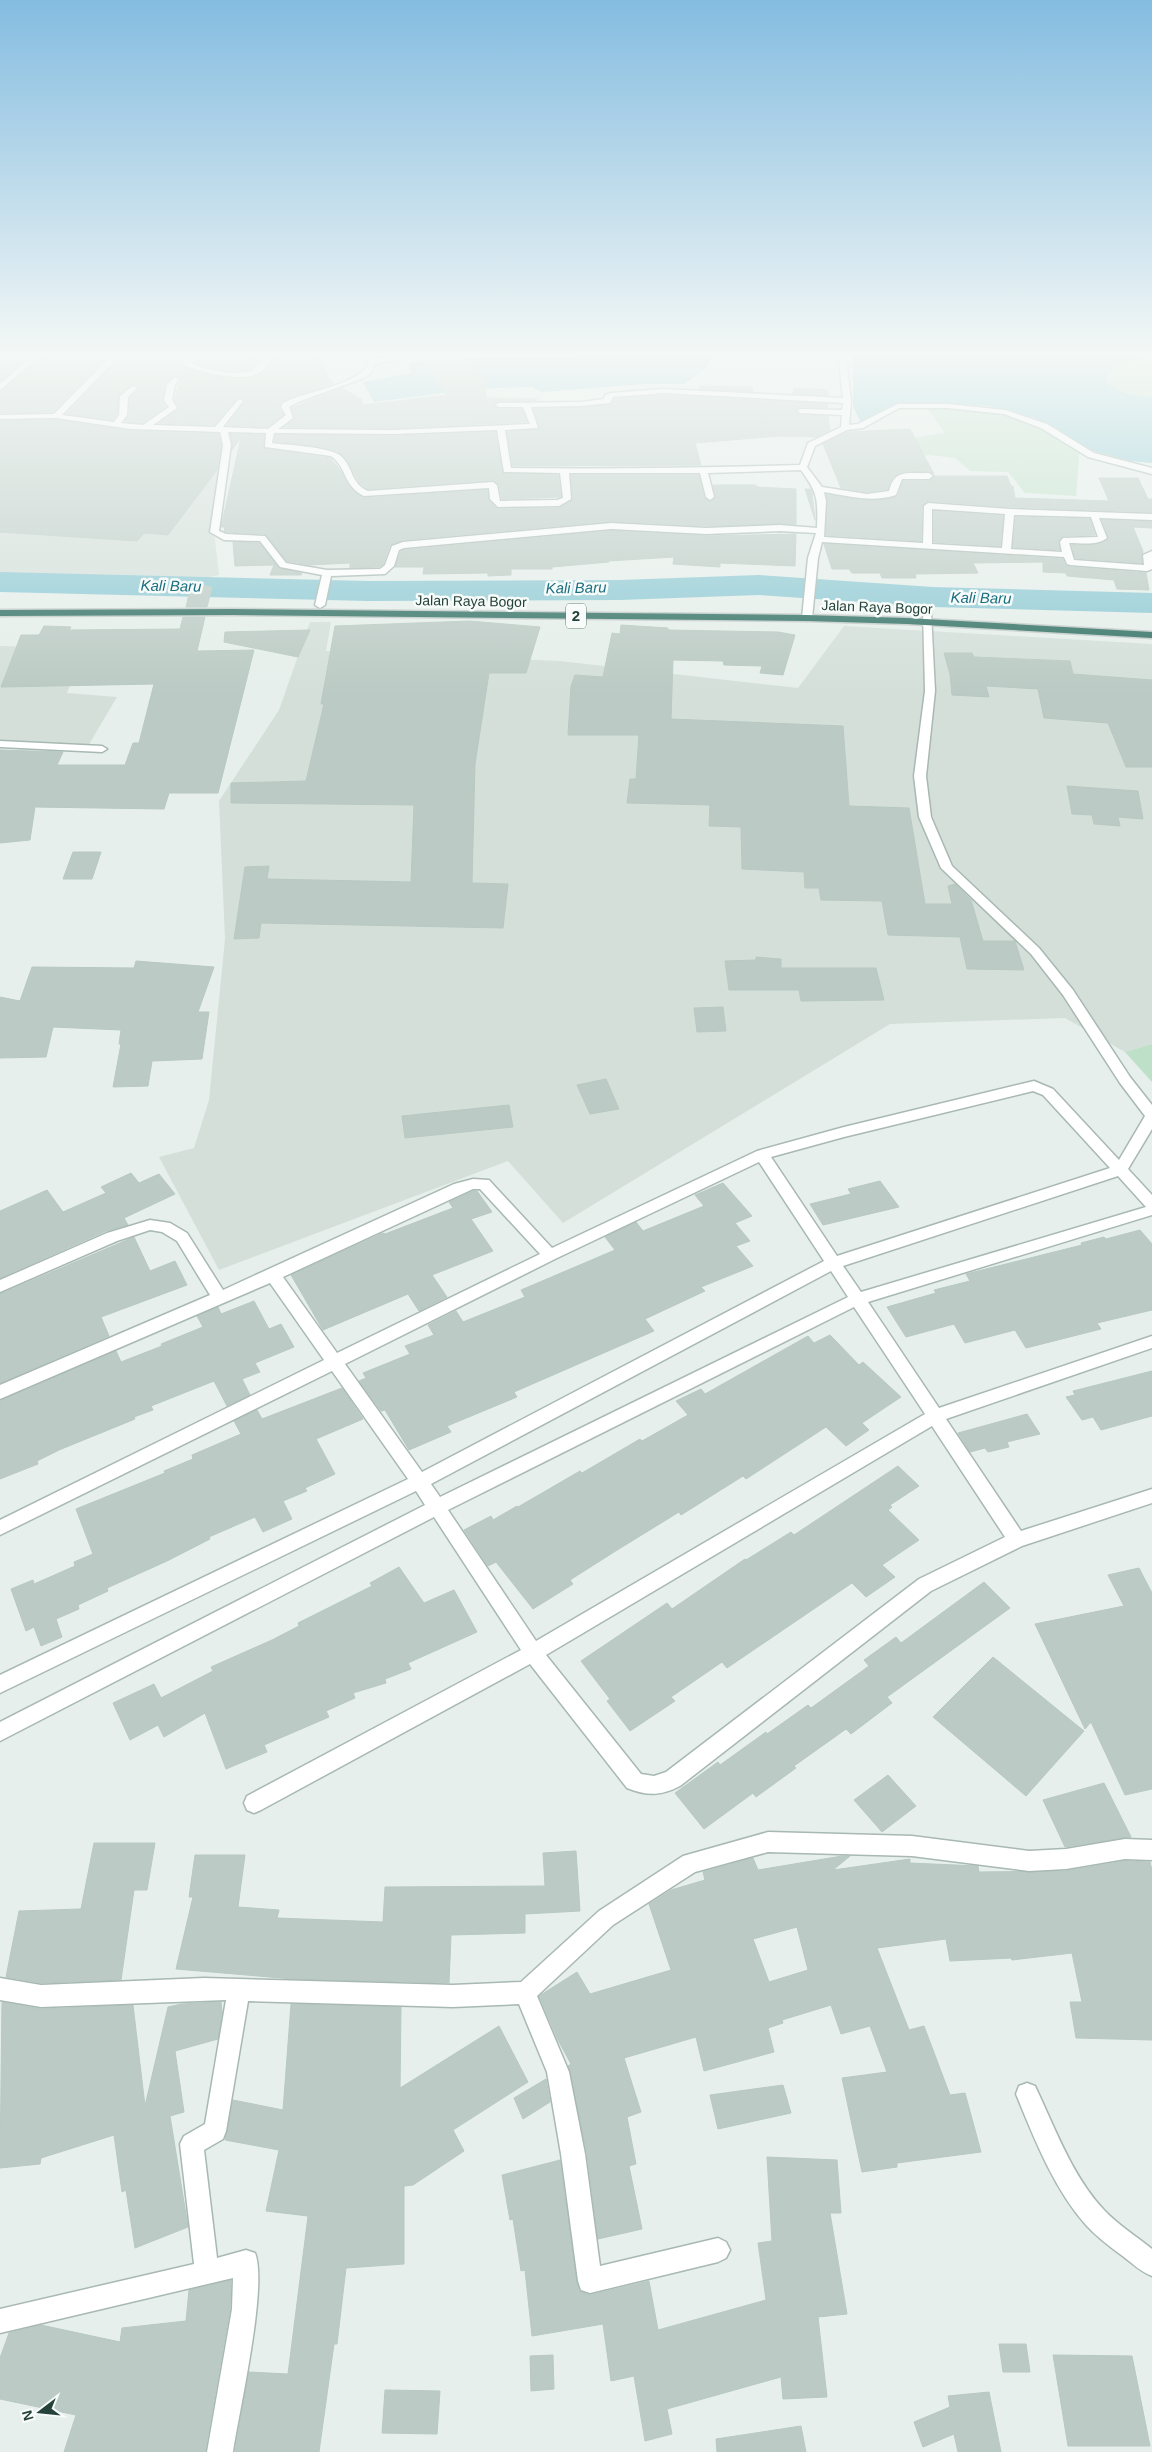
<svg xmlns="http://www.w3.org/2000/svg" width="1152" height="2452" font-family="Helvetica,sans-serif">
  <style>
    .built { fill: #d4dfda }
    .green { fill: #bfe0c8 }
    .water { fill: #8ec9d4 }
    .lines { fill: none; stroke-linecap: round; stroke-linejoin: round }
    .river { fill: #8ec9d4; fill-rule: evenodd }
    .building { fill: #bbcac4; stroke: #b8c9c2; fill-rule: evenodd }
    .minor-casing { stroke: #a8b8b2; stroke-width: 3 }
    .highway-casing { stroke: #c2cac8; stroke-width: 3 }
    .minor { fill: #fff; fill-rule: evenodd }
    .highway { fill: #2f6f62; fill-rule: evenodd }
    .labels { text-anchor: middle; stroke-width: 5; stroke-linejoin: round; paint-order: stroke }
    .far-street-label { font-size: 14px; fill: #24423a; stroke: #f7fbf9 }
    .far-water-label { font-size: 15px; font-style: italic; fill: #1c6f80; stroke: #f7fbf9 }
    .shield { fill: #f7fbf9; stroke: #637a73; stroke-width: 1 }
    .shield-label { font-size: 15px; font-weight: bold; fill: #24423a }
  </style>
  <rect width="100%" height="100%" fill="#e6efeb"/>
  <g class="built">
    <path d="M0,426L214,436L224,446L212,513L219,575L201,579L154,582L0,576Z"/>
    <path d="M310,622H331L326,651L560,661L798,688L844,626L1152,644V1044L1125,1052L1065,1018L890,1024L563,1223L508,1161L219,1270L159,1157L194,1148L209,1100L225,939L219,801L279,710Z"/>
    <path d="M0,646L85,648L67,693L117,697L88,746L0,742Z"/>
  </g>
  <g class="green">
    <path d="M1152,354V398C1137,395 1110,393 1105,377L1120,365Z"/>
    <path d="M924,404C991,402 1024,408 1080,445L1076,496L1025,493L1008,472L970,471L955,458L930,455L885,458L886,442L945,433Z"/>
    <path d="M1152,1044V1082L1125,1052Z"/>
  </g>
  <g class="water">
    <path d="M576,351H752L715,353L704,370L684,384H643L542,392L532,387L473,389L374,402L363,382L411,373L409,363L450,358L577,357Z"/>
    <path d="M853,351H1152V354L1120,365L1105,377C1110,393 1137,395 1152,398V463L1130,461L1093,451L1035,418L989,406L945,403L894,406L867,421H860L853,406Z"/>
  </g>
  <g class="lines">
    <path class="river" d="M0,572L368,581L620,580L759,575L933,587L1152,593V613L933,607L759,595L620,600L368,601L0,592Z"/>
  </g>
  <g class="building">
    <path d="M0,351H36L0,382Z"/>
    <path d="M48,351H114L53,412L0,413V392Z"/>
    <path d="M126,351H193L181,361L184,368L211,375L243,379L253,378L263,372L279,351H301L298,354L318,355L329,380L334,383L282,401L279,408L284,415L267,427L227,425L244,402V399L239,397L214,425L159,423L179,408L174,400L181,379L175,375L165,385L162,400L166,407L142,423L125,421L129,415L130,398L139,388L134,384L119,395L117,414L113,420L66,414Z"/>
    <path d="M205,351H268L252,368L238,371L214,368L194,362Z"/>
    <path d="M462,351L485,382L486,398L537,399L536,401H499L493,404L499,409H522L527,422L394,428L284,427L295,419L291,408L342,388L361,399L363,405L447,395L420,356L437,352Z"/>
    <path d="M700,386L752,387L753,392L699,389Z"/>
    <path d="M794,388L828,390V395L793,394Z"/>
    <path d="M663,395L827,404L828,408L801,407L795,412L801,415L828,416L830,430L816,437L780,436L695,443L701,465L513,466L507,432L540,429L534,409L610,405L614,399Z"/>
    <path d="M56,420L130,431L218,434L221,445L217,470L168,535L144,533L137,541L0,532V421Z"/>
    <path d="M910,429L934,474L929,471L903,472L893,478L888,489L867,492L841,488L823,444L848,432Z"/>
    <path d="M495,432L503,473L558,475L561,497L502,499L499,485L493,480L368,489L360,483L346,459L337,451L319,447L274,441L276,435L394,436Z"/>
    <path d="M230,434L264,435L265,449L330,458L338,467L351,488L364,498L487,490L489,500L498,509L559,508L573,499L571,475H699L704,497L710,502L716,497L713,485H756L757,487L796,489V524L706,526L611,521L403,540L390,545L383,564L379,567L350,568V563L310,565L287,561L265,534L226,532L224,531L225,527H221L241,438L232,450Z"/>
    <path d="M935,476H1007L1011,486H1013L1015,498L1109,501L1099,478H1138L1148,499H1152V512L1010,507L928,501L922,506L921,541L826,535V494L860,500L887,499L898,496L903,481H929Z"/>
    <path d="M805,489H811L812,492L815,520Z"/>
    <path d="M934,511L1003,516L1000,546L934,542Z"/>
    <path d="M1016,517L1090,519L1095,535L1063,536L1058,541L1060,550L1013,547Z"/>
    <path d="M1102,520L1152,522V528L1133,527L1143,551L1142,563L1075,558L1072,545H1094L1109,539Z"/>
    <path d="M611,531L706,536L796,534L795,566L720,563V567L673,564L674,557L608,561L609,562L552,567V569H511V575L488,576V573L423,574L424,567H395L401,551L404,550Z"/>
    <path d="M233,542L259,543L279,568L302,573L301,575H270L274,565L235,566Z"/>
    <path d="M824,544L1063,559L1065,565L1070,567L1146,573L1149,590L1117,589L1114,580L1067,576L1066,573L1043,572V562L973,563L978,573L915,574L916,578H882L880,573H852L849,569H832Z"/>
    <path d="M192,582L212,587L207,607H186Z"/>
    <path d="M183,617H205L197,651L254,650L218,793H169L164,809L35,807L30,840L0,843V750L63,752L57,765H125L133,743H139L154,684L1,687L21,635H39L44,626L71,627L69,630L180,629Z"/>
    <path d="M470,621L540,627L526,673H489L475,764L472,883L508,884L503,928L261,923L259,938L234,939L245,867L269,866L267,879L411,882L414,805L231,803V783L306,781L324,704H321L335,626Z"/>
    <path d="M621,625L668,628V630L778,632L795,635L783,675L760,673L762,666L724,665L723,661L673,660L671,719L843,726L849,806L909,808L925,904H952L948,886L955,884L971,900L983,941H1015L1024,970L967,969L960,937L888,935L882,901L821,900L819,888H805L804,872L742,869L741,827L709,826L710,805L627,803L630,779H636L639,735H568L571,686L575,675L603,677L612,633L620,634Z"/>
    <path d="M310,630L298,657L224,642L225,632Z"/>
    <path d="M944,653H972L974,657L1070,661L1073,674L1152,680V767H1126L1108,723L1044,718L1038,689L986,686L989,697L952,695L950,674Z"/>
    <path d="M1067,786L1138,791L1143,819L1118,817L1120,826L1094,824L1092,815L1072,814Z"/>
    <path d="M73,852H101L92,879H63Z"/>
    <path d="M756,957L781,959V968H876L884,1000L801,1001L799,990H729L725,961L756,960Z"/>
    <path d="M136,961L214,967L198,1012H209L202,1059L152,1061L148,1086L113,1087L121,1044H119L121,1030L53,1027L46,1057L0,1058V997L20,1001L32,967L134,968Z"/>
    <path d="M723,1007L726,1031L697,1032L694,1008Z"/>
    <path d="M606,1079L619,1109L590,1114L577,1085Z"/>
    <path d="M509,1105L513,1127L405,1138L402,1116Z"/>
    <path d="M131,1173L139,1183L159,1174L175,1194L124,1218L128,1225L106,1231L0,1278V1211L47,1190L63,1212L106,1193L101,1187Z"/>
    <path d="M880,1181L899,1207L823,1225L810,1204L851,1194L848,1189Z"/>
    <path d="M723,1183L752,1216L735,1223L750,1241L736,1246L753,1266L701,1287L705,1291L645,1319L654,1331L514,1392L517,1397L447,1426L451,1432L409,1450L385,1410L381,1411L359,1381L366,1378L363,1373L410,1354L405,1346L434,1335L428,1325L456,1311L463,1322L525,1297L521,1290L615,1250L605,1237L636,1222L643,1231L704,1206L695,1195Z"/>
    <path d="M473,1191H477L492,1212L471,1219L493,1251L432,1275L447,1297L419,1311L408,1294L323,1330L291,1275L383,1233L385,1234L453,1208L449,1202Z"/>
    <path d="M1140,1230L1152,1244V1310L1097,1323L1101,1329L1026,1348L1015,1330L965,1343L954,1324L906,1337L887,1307L936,1293L934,1290L970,1281L966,1274L1082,1245L1081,1243L1104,1237L1106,1239Z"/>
    <path d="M134,1237L150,1271L175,1261L187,1285L101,1317L109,1336L0,1383V1294Z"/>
    <path d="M254,1301L269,1329L281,1324L294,1347L255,1363L260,1372L242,1379L250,1395L227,1406L214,1381L151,1406L153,1410L134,1417L135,1419L59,1450L37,1461L38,1464L0,1479V1401L116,1351L121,1362L162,1346L161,1344L203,1327L197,1316L218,1307L221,1314Z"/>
    <path d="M830,1335L859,1365L863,1362L901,1397L862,1423L869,1430L846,1446L826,1427L746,1479L743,1476L681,1515L679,1512L614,1552L570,1580L573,1584L533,1609L496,1562L488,1566L464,1530L491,1516L493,1520L517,1506L518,1507L580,1471L582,1473L640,1439L642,1441L688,1415L676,1401L701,1389L705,1394L808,1336L814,1343Z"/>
    <path d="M1152,1371V1416L1101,1430L1093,1417L1082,1420L1066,1397L1075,1395L1073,1391Z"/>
    <path d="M342,1388L363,1419L316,1439L335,1474L305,1488L307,1491L283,1501L292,1519L263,1532L255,1517L209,1537L210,1539L167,1561L107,1588L108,1591L78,1605L79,1609L56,1619L62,1637L41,1646L34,1627L26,1631L11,1589L33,1580L34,1584L75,1566L74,1562L93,1554L76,1509L165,1473L164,1471L193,1459L192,1455L241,1434L234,1421L257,1410L262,1419Z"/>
    <path d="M1027,1414L1040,1434L1007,1442L1009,1447L988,1452L985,1448L970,1452L958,1433Z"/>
    <path d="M898,1466L919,1486L890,1505L892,1507L888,1510L919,1540L882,1565L895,1577L866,1597L852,1583L727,1668L722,1662L671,1697L675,1701L630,1731L607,1701L610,1699L581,1661L667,1603L672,1609L745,1559L746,1560L791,1532L794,1535Z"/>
    <path d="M399,1567L424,1603L454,1590L477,1632L408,1663L411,1669L385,1679L386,1683L353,1693L355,1698L326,1711L329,1717L264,1745L267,1752L226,1769L205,1713L164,1737L158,1725L130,1740L113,1703L154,1684L161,1698L213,1671L211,1667L272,1640L299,1626L298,1623L372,1586L370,1583Z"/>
    <path d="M1139,1568L1152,1593V1789L1125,1795L1091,1722L1085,1729L1035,1624L1124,1606L1108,1575Z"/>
    <path d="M984,1582L1010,1608L887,1697L892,1703L851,1734L846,1729L794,1766L796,1768L756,1797L753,1793L704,1829L675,1793L718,1762L720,1765L766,1732L767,1734L808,1705L811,1708L869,1666L864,1660L896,1637L901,1643Z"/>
    <path d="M993,1657L1084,1731L1026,1796L933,1717Z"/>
    <path d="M888,1775L916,1806L882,1832L854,1800Z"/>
    <path d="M1104,1783L1131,1837L1065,1847L1043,1800Z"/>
    <path d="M94,1843H155L147,1890H134L121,1980L41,1983L6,1977L19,1911L81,1909Z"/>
    <path d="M576,1851L580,1911L525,1914V1933L451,1935L449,1983L293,1979L176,1969L193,1897H189L195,1855H245L238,1907L279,1910L277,1918L383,1922L385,1887L545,1886L543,1853Z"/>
    <path d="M842,1856H850L833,1870L910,1859V1863L978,1866L979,1872L1066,1871L1125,1861L1150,1862L1152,1870V2040L1076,2038L1070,2002H1082L1072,1953L1012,1960L1011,1958L950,1961L946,1939L877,1948L909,2030L924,2026L950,2095L965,2093L981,2152L897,2163V2167L862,2172L842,2078L887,2072L870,2026L841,2034L831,2005L782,2020L783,2023L768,2028L774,2052L704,2071L696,2037L624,2058L641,2112L627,2117L636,2164L629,2166L642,2229L598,2239L587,2154L568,2066L571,2064L558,2040L539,1996L577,1972L590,1994L671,1970L649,1904L671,1890L705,1880L703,1872L753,1858L758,1870ZM797,1927L808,1970L769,1982L753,1939Z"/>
    <path d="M2,2002L41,2009L133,2005L145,2106L168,2007L181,2004L221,2002L222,2012L218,2039L175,2051L184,2112L170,2116L188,2227L135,2248L126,2190L122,2192L114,2135L41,2158L40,2164L0,2168Z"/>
    <path d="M291,2004L401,2007L400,2088L499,2026L528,2082L453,2130L464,2151L413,2185L404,2186V2264L346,2268L337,2344H334L319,2452H235L249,2372L288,2374L308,2216L266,2211L279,2150L225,2140L233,2100L283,2110Z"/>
    <path d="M546,2079L550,2102L523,2119L514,2098Z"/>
    <path d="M783,2085L791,2113L718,2129L710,2095Z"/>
    <path d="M767,2157L837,2160L841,2213H830L847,2314L818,2317L827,2397L783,2399L781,2377L667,2409L672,2434L645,2441L634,2376L611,2381L603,2324L532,2336L525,2270L521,2271L513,2219L510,2220L502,2175L560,2160L579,2291L590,2295L649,2281L658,2330L766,2300L758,2243L772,2241Z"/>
    <path d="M231,2280L230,2309L205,2452H64L76,2415L0,2399V2358L9,2333L41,2325L120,2342L122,2328L186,2321L189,2290Z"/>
    <path d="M999,2344H1026L1030,2372H1003Z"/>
    <path d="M553,2355L554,2389L531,2391L530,2356Z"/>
    <path d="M1053,2355L1132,2356L1150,2446H1068Z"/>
    <path d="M385,2390L440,2391L437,2434L382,2433Z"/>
    <path d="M989,2392L1001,2452H958L954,2434L923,2447L914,2422L950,2407L948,2396Z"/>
    <path d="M801,2426L806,2452H717L716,2439Z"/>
  </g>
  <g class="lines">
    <g class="minor-casing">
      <g id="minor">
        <path d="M38,351H46L0,390V384Z"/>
        <path d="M116,351H124L62,415L114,422L119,415L120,396L133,386L137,388L128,397L127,415L121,423L143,425L169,407L164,400L167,385L175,377L179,379L175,385L172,400L177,408L153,425L215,427L239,399L243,401L223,427L268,429L286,415L281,407L283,403C307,391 352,386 368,366L366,351H372L374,360L422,351H435L375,364L370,374L361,379L298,402L289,407L293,418L278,429L394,430L530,424L523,407H499L495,405L499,403L581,402L604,399L605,395L611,393L663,389L843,398L838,351H845L851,401L849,425L858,424L898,404H947L1005,410L1047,424L1094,453L1152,468V474L1088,457L1041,428L1004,414L947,408H899L863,428L847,430L815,446L807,467L822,487L867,494L889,491C895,468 908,474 929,473L933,476L929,479H902L896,495C872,503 848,496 824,492L826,501L824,537L923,543L924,506L928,503L1010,509L1152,514V520L1099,518L1107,538C1097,546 1082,543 1069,543L1074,560L1144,565L1143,555L1152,551V569L1147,571L1070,565L1067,564L1064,557L822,542L818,558L812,618L807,621L802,618L808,558L816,533L780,531L706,534L611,529L404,548L399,550L394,566L385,574L331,576L325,605L320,608L315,605L322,575L280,567L260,541L224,540L210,532L223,445L220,432L130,429L56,418L0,419V415L54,414ZM663,393L843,403L842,410L801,409L797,411L801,413L842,415L841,427L808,443L800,465C703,468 606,469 511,468L505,430L538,428L531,407L581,406L610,403L613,397ZM497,430L504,472L560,473L563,498L557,500L500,501L497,485L493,482L368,491C351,484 353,467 341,456C331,447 287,445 272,443L274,433L394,434ZM228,432L266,433L265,447L331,456C347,467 343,486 364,496L489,488L490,499L498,507L559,506L571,499L569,473H700L706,497L710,500L714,497L708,473L801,470C818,494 818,498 817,528L780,525L706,528L611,523L403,542L392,546L385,565L380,569L327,570L286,563L265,536L226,534L219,531L231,445ZM932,509L1005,514L1002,548L932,544ZM1014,515L1091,517L1098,537L1063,538L1060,542L1062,552L1011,549Z"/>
        <path d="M195,351H203L191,363C209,370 235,377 253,370L270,351H277C272,358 267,368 259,373C243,383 202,372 185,366L183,361Z"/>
        <path d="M923,611L931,613L935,691L926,776L931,817L952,866L1039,948L1073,990L1130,1077L1152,1105V1129L1128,1169L1152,1195V1215L868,1302L939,1408L1152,1336V1348L946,1419L1021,1531L1152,1489V1503L1022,1546L931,1591L680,1786C661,1796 647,1796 627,1788L530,1664L261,1810L254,1813L247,1810L244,1803L247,1796L521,1650L434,1517L0,1741V1722L425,1505L416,1491L0,1693V1675L408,1479L332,1371L0,1535V1520L324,1360L270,1283L0,1399V1385L210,1295L177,1241L162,1232L150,1230L117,1241L0,1292V1280L107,1233L150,1220L170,1223L187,1233L223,1290L454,1184L473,1179L489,1180L552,1248L757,1151L844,1127L1034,1081L1053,1089L1119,1160L1145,1116L1120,1083L1063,995L1031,954L941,868L919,817L914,776L925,691ZM1033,1091L1043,1095L1110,1168L837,1256L771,1157L844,1137ZM759,1162L824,1261L422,1472L345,1364L555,1259ZM1118,1176L1146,1207L861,1292L843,1266ZM473,1189H480L540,1254L337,1353L283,1277ZM831,1271L848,1297L440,1497L431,1484ZM854,1307L925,1414L536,1641L448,1510ZM932,1426L1005,1537L919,1579L666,1772L654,1776L641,1774L546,1655Z"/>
        <path d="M0,741L102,746L107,749L102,752L0,747Z"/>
        <path d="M768,1832L912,1836L1029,1851L1066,1849L1125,1839L1152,1840V1860L1125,1859L1066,1869L1029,1871L912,1856L768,1852L695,1872L613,1925L537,1996L569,2072L585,2154L600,2266L718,2238L726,2242L730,2250L726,2258L718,2262L590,2293L581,2290L578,2281L561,2154L547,2072L519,2004L453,2007L248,2001L226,2131L223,2139L204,2150L217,2258L246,2250L255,2253C268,2285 239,2412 233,2452H207L232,2309L233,2278L0,2333V2309L194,2264L180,2144L184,2136L205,2124L226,2000L41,2007L0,2000V1978L41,1985L204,1978L453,1985L521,1982L599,1911L683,1856Z"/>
        <path d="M1027,2083L1035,2086C1055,2128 1072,2176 1104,2210C1118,2225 1136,2236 1152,2249V2276C1141,2272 1133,2264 1124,2257C1110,2247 1097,2237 1086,2225C1054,2189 1034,2138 1016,2094L1019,2086Z"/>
      </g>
    </g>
    <g class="highway-casing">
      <path id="highway" d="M232,609L807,615L907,618L1152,632V638L907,624L807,621L232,615L0,616V610Z"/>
    </g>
    <use href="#minor" class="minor"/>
    <use href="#highway" class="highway"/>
  </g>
  <linearGradient id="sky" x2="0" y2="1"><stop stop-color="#84bce0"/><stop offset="0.51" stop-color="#f4f8f6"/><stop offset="1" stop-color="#f4f8f6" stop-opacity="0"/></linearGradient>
  <rect width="1152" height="694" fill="url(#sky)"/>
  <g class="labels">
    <g class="far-street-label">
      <text transform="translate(471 601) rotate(1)" y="5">Jalan Raya Bogor</text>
      <text transform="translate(877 607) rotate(2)" y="5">Jalan Raya Bogor</text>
    </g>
    <g class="far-water-label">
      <text transform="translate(171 586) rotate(1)" y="5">Kali Baru</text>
      <text transform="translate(576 588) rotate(-1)" y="5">Kali Baru</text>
      <text transform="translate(981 598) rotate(1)" y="5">Kali Baru</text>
    </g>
    <rect class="shield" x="566" y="603.5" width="20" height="25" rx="4"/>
    <g class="shield-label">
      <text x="576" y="621">2</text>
    </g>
  </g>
  <g transform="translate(40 2412) rotate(254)" stroke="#f7fbf9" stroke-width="4" paint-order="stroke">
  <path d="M0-4L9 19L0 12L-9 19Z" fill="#24423a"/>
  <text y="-8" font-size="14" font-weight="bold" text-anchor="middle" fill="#24423a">N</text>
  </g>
</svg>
